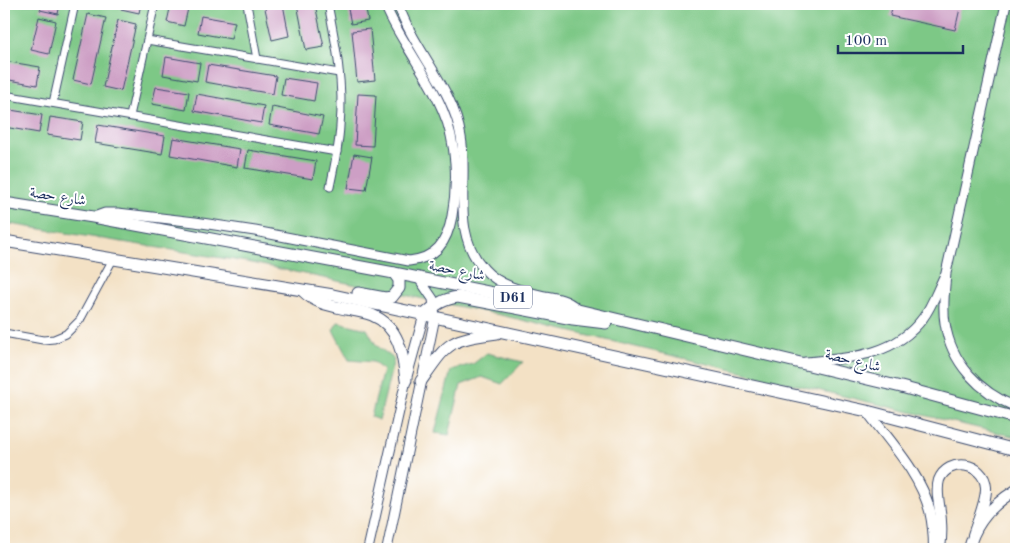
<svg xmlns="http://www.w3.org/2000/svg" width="1020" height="553" font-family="'Old Standard TT',Amiri,serif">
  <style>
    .green { fill: #7dc886; stroke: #4c7c72 }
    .building { fill: #cd9fc5 }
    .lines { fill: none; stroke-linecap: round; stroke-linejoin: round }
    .minor-casing { stroke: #3b4a6d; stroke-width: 9 }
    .tertiary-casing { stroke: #3b4a6d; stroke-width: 11 }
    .secondary-casing { stroke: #3b4a6d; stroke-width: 12 }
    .primary-casing { stroke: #3b4a6d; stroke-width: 13 }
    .minor { stroke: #fff; stroke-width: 7 }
    .tertiary { stroke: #fff; stroke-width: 9 }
    .secondary { stroke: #fff; stroke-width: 10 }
    .primary { stroke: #fff; stroke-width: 11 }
    .labels { text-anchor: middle; stroke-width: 4; stroke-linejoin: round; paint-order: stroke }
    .shield { fill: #fff; stroke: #5f6d8e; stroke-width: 1 }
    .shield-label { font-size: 14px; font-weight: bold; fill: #1b2f5e }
    .street-label { font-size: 15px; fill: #1b2f5e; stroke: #fff }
  </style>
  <rect width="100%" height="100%" fill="#fff"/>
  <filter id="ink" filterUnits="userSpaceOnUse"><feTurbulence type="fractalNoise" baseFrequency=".02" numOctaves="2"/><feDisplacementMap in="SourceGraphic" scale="10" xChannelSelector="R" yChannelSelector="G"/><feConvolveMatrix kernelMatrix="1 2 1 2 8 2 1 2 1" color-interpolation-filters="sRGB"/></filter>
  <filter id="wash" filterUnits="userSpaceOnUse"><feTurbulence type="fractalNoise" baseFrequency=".0096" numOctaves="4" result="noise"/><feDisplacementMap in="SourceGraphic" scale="20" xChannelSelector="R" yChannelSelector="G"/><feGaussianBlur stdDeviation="1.12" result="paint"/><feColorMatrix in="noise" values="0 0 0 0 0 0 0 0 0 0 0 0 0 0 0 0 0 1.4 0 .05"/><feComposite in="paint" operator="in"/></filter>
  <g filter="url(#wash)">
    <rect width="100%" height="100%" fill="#f3e1c5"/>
    <g class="green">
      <path d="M4,4H1016V437L505,316L247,262L4,223Z"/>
      <path d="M338,322L367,329L376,345L394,359L379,420L371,417L383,370L373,362L349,360L333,330Z"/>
      <path d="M487,353L523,362L502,384L482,377L461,385L449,435L435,433L451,370L473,364Z"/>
    </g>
    <g id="blocks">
      <g class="building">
        <path d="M42,4H60L58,14L40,10Z"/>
        <path d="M122,4H141L139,13L121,9Z"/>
        <path d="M171,4H189L184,26L167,22Z"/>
        <path d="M264,4H283L289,36L272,40Z"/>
        <path d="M297,4H315L324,47L306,50Z"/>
        <path d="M347,4H365L368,21L351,24Z"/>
        <path d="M893,4H961L955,30L890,16Z"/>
        <path d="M88,14L106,18L91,84L73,80Z"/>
        <path d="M201,16L235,22L231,39L198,33Z"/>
        <path d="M39,17L56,21L49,54L31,50Z"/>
        <path d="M118,20L136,24L121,91L103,87Z"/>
        <path d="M370,29L375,80L357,82L352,31Z"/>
        <path d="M166,57L200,63L197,81L163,75Z"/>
        <path d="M4,61L40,67L37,85L4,79Z"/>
        <path d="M208,65L276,76L273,94L205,82Z"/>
        <path d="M284,78L317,83L314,101L281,95Z"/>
        <path d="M156,87L189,92L186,110L152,104Z"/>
        <path d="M197,94L264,106L261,123L194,111Z"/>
        <path d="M358,94L376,95L373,146L355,145Z"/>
        <path d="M272,107L323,117L319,134L269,125Z"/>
        <path d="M4,109L42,115L39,133L4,127Z"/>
        <path d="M50,117L83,122L80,140L47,135Z"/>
        <path d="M98,125L165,136L162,154L95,143Z"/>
        <path d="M173,138L240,149L237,167L170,155Z"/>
        <path d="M248,150L316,161L313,179L245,168Z"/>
        <path d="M354,154L372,157L366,190L348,188Z"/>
      </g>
    </g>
  </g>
  <g filter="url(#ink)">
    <use href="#blocks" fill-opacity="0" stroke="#3b4a6d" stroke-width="1"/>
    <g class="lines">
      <g class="minor-casing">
        <g id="minor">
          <path d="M247,4L257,59"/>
          <path d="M328,4C336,44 344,85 340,126C339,146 334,167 330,187"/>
          <path d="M147,40L339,73"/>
          <path d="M4,95L337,152"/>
          <path d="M53,103L75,4"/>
          <path d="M130,116L155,4"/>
          <path d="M4,333L43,340L54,339L66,334L80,320L113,259"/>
        </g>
      </g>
      <g class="tertiary-casing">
        <g id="tertiary">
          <path d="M398,4C414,51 453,87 461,137C469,181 450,232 484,269C499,286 523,291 545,296C557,298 568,300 576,308"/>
          <path d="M1006,4L946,273C945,289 942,306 945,323C951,363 979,392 1016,407"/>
          <path d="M94,217L105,213H118L195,222L255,231L409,261C436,258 447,243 452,216C458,183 457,143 443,111C436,94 426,77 416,61C405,42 392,24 385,4"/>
          <path d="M805,362C849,358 894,357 923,318C932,306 937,291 944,277"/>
          <path d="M368,549L406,380L424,315"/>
          <path d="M387,549L435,317L433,299L418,277"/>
        </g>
      </g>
      <g class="secondary-casing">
        <g id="secondary">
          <path d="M867,411C890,442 920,473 930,511C933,524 934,536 934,549"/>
          <path d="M940,549C941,541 942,531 941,522C941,509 935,493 939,480C948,457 984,462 986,487C987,500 977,522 973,535"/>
          <path d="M969,549C975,523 993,504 1016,490"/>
        </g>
      </g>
      <g class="primary-casing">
        <g id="primary">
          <path d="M4,203L93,217L394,273L578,310L901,387L1016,418"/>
          <path d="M4,241L333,295L867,411L1016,450"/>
          <path d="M303,291C314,302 327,305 341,308C351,310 362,311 372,315C399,326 403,354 406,380"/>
          <path d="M358,293L385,298L392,297L399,288V280L394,273"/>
          <path d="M424,315C435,305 443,299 458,297L573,319L606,323"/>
          <path d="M421,381C449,341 448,340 497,333"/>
        </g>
      </g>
      <use href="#minor" class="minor"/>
      <use href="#tertiary" class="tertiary"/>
      <use href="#secondary" class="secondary"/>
      <use href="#primary" class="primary"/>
    </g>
  </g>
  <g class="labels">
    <rect class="shield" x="494" y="285.5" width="38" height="23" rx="4"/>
    <g class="shield-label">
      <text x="513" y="302">D61</text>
    </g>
    <g class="street-label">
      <text transform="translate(58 196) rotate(9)" y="5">شارع حصة</text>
      <text transform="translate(457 270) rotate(11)" y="5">شارع حصة</text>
      <text transform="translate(853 360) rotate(14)" y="5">شارع حصة</text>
    </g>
  </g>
  <rect width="1020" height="553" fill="none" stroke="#fff" stroke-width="20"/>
  <path d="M838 45v8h125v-8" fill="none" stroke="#1b2f5e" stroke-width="2.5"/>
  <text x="845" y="45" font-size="15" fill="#1b2f5e" stroke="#ffffff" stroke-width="4" paint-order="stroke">100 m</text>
</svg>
